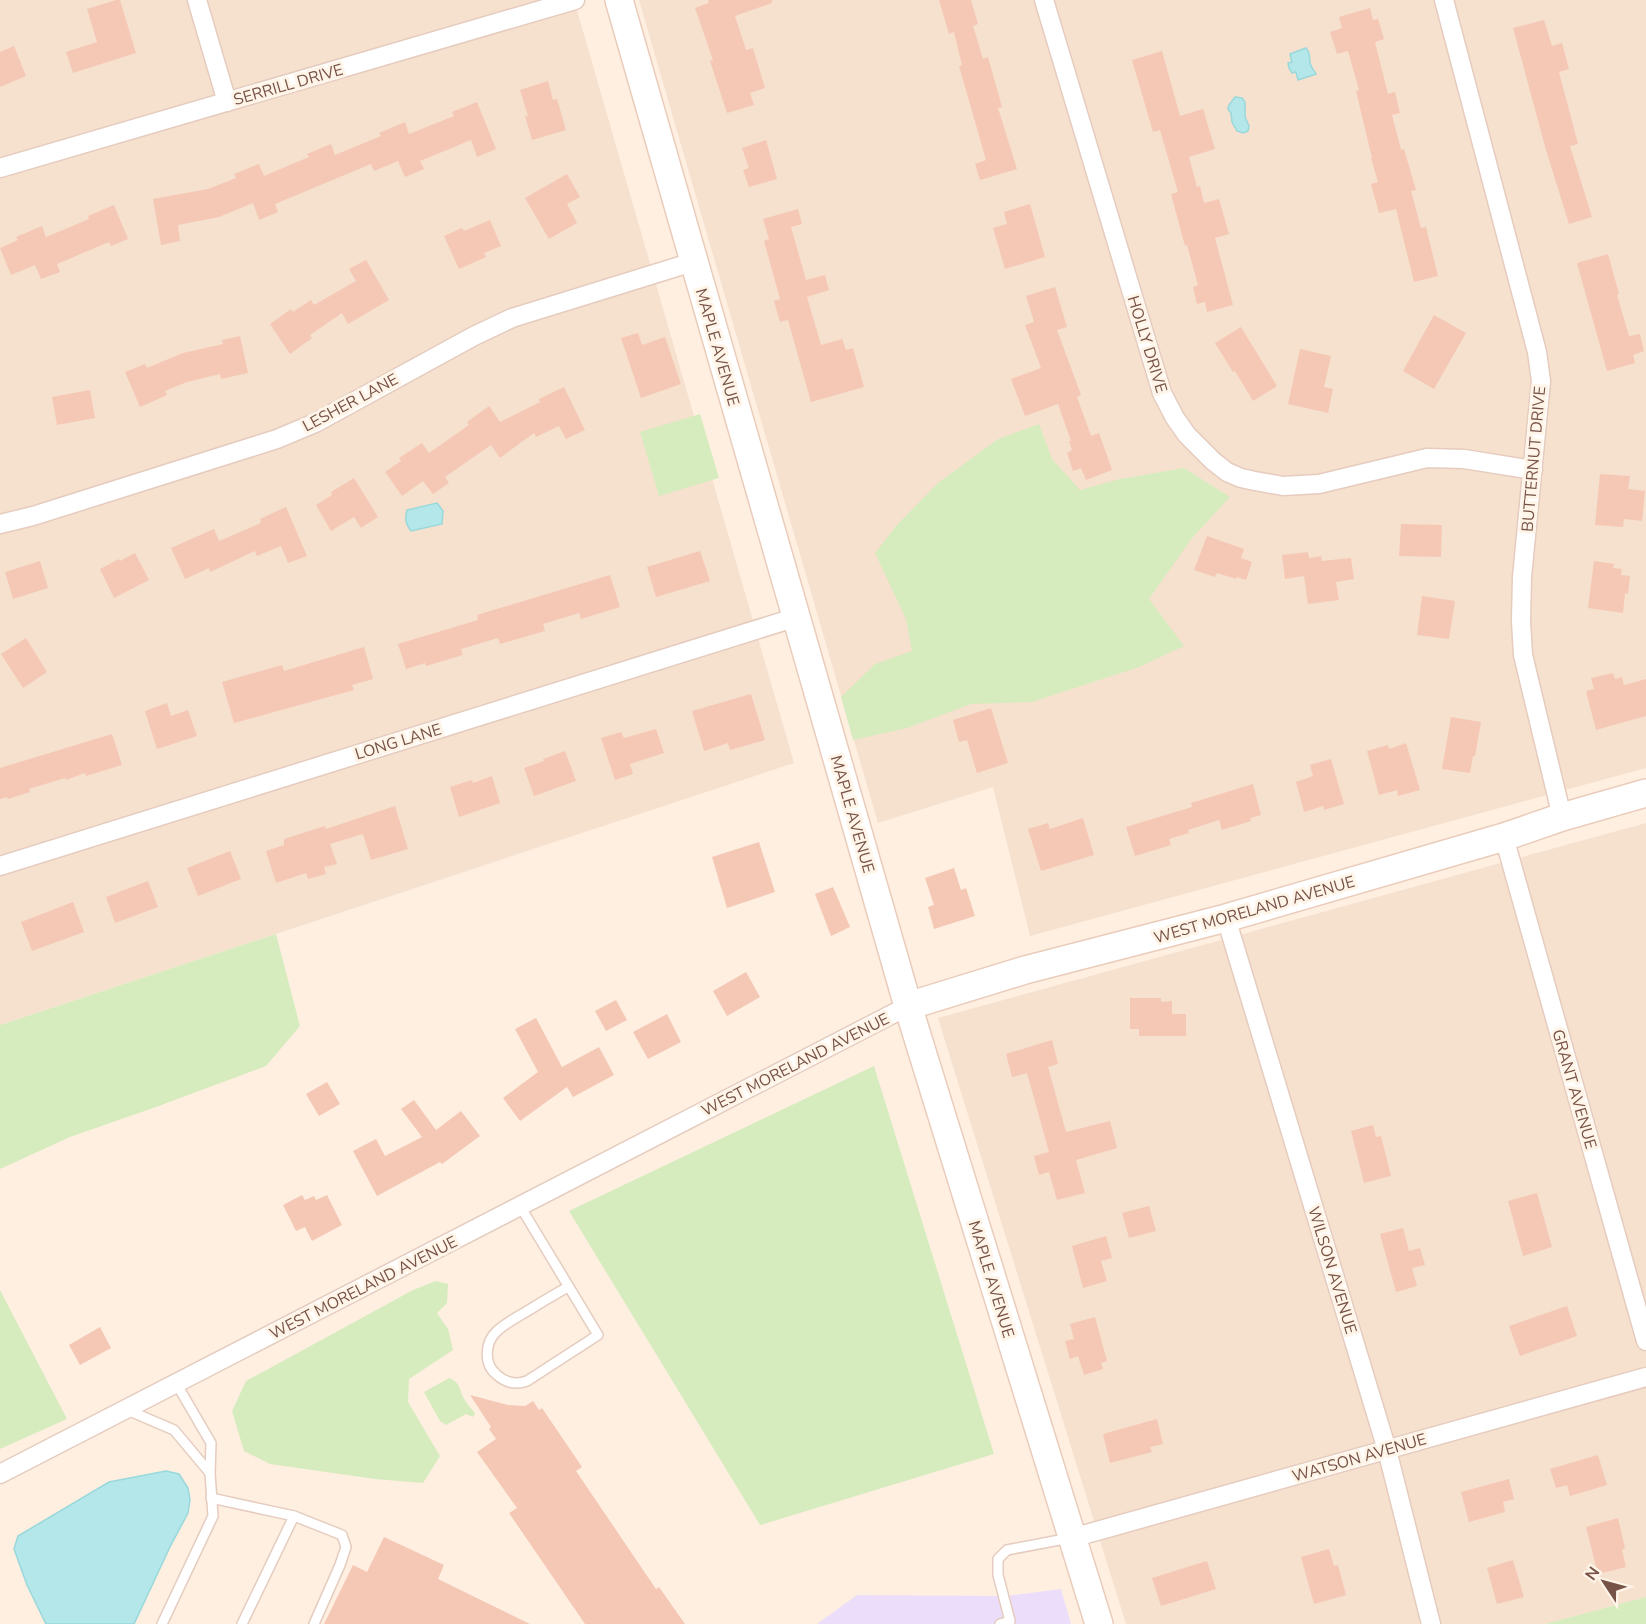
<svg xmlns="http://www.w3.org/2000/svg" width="1646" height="1624" font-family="'Nunito Sans',sans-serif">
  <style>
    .residential { fill: #f6e0ce }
    .education { fill: #ecdefa }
    .green { fill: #d6ecbe }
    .water { fill: #b4e7e9; stroke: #99d8db; stroke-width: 1.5 }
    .building { fill: #f5c8b6 }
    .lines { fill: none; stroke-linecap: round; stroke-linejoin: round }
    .lane-casing { stroke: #e5ccbf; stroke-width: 12 }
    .street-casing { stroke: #e5ccbf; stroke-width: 21 }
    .secondary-casing { stroke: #eaccbb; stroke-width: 30 }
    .lane { stroke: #fff; stroke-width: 9 }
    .street { stroke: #fff; stroke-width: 18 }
    .secondary { stroke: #fff; stroke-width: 27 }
    .labels { text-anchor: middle; stroke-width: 6; stroke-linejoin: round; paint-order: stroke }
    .street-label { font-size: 16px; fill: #775246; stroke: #fff4e8 }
  </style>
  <rect width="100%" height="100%" fill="#feefe1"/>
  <g class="residential">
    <path d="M0,0H574L794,763L0,1025Z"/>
    <path d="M639,0H1646V768L1030,936L993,787L878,823Z"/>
    <path d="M1646,823V1597L1545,1624H1126L938,1018Z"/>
  </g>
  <path class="education" d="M1061,1589L1071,1624H817L857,1595L1007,1596Z"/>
  <g class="green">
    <path d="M700,414L719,478L659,496L640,432Z"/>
    <path d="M1039,424L1052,459L1080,490L1120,479L1184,468L1230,497L1192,538L1149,599L1184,646L1139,667L1032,702L971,704L907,728L853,740L841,697L875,664L912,651L906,619L875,553L896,526L938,483L998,439Z"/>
    <path d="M276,934L300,1026L266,1066L156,1107L70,1137L0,1169V1025Z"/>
    <path d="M874,1066L994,1454L760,1525L569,1211Z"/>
    <path d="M436,1281L448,1284L447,1303L437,1313L448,1329L453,1350L409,1379L408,1402L440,1456L423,1483L375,1479L270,1464L244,1451L232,1411L246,1381L413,1290Z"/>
    <path d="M0,1290L67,1419L0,1449Z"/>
    <path d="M449,1378C460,1382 459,1388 463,1397C466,1403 471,1408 475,1413L473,1417L466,1414L446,1425L440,1421L424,1392Z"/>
    <path d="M1646,1597V1624H1545Z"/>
  </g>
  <g class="water">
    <path d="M1306,48C1311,54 1309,57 1310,63C1311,68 1314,70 1316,74L1298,80L1296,72L1292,73L1289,68L1288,63L1292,62L1290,54Z"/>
    <path d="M1235,97L1242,98L1245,102V117L1249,126L1248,131L1243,133L1237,131L1232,122L1231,113L1228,109L1229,105Z"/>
    <path d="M437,503L443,511L442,524L411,531C405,523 405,519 407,510Z"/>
    <path d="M166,1471L179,1474L188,1488L190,1500L188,1513L170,1547L134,1624H46L27,1585L14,1549L18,1536L109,1482Z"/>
  </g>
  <g class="building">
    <path d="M116,0H120L136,53L73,73L66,52L97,42L87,9Z"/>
    <path d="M708,0H772V3L735,16L746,50L753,48L765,88L750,93L754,105L727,113L710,61L713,60L695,8L709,3Z"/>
    <path d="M939,0H971L978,24L973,26L983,59L988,57L1002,107L998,108L1017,169L980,180L975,164L986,160L959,66L962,65L954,32L949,34Z"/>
    <path d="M1370,8L1373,20L1378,19L1384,39L1375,42L1388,94L1395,92L1400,113L1392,115L1401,150L1404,149L1416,190L1411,191L1421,228L1426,227L1438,276L1414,282L1396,209L1379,213L1371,184L1378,182L1371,158H1372L1356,91L1359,90L1348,51L1337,54L1330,32L1342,28L1339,17Z"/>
    <path d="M1544,20L1552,46L1562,43L1569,69L1559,72L1578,144L1570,146L1592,217L1569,224L1546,150L1513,28Z"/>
    <path d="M14,46L26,76L0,87V52Z"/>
    <path d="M1162,51L1180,116L1203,109L1215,149L1189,157L1197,187L1200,186L1204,203L1219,199L1229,234L1215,238L1233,305L1207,312L1205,302L1197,304L1193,287L1198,285L1187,245L1185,246L1171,194L1178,192L1160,130L1153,132L1132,60Z"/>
    <path d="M548,81L553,100L557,99L566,130L532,140L525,116H528L520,90Z"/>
    <path d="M477,102L496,149L477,157L471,140L420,161L424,169L405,177L398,161L374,171L371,164L275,204L278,212L259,220L253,203L219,217L178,225L180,241L161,245L153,199L208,189L236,178L234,174L259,164L264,176L309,157L307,154L331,144L335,155L381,136L379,133L405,122L409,134L454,116L452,112Z"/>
    <path d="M766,140L777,179L749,187L743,170L749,168L742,148Z"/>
    <path d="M567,174L580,197L567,204L577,223L549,239L525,198Z"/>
    <path d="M1030,204L1045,257L1005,269L993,228L1007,224L1004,212Z"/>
    <path d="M114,205L128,239L111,246L109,242L57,264L60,272L41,279L35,265L11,275L0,248L18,240L16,237L42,226L46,237L89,219L88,216Z"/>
    <path d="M798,209L802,224L791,227L806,280L825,275L829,290L807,297L821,345L842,339L846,350L853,348L864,387L811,402L788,320L780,322L774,301L780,299L764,241L769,239L763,219Z"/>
    <path d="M490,220L501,246L484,253L486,257L459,269L444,236L462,228L464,231Z"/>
    <path d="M1608,254L1619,294L1617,295L1629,336L1640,334L1644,351L1633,355L1635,363L1607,371L1577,263Z"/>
    <path d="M366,260L389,300L348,324L342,313L310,335L312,338L290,354L270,324L291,309L293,312L311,300L314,305L356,281L349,269Z"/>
    <path d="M1055,287L1067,327L1057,330L1081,395L1077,397L1091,436L1099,433L1112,470L1086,480L1081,468L1073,471L1067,453L1072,450L1069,441H1071L1058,404L1025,416L1011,379L1041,368L1025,325L1034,322L1026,296Z"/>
    <path d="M1434,315L1466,333L1434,389L1403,371Z"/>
    <path d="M1241,327L1277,386L1253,401L1235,371L1233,372L1215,343Z"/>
    <path d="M638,333L642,345L665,337L681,384L641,398L621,338Z"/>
    <path d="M240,336L248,373L221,379L220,374L187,382L165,391L167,395L140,407L125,372L145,364L147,368L183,353L223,344L222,340Z"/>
    <path d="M1300,349L1331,356L1324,387L1333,389L1328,413L1288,404Z"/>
    <path d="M564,387L585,430L566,439L559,426L536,437L534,433L500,458L491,445L445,477L449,483L433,494L423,481L402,496L385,472L401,461L399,458L422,443L429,453L469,425L467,422L489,406L500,422L540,402L539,399Z"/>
    <path d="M90,390L95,418L57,425L52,397Z"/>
    <path d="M1600,474L1630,476L1628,489L1645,491L1642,521L1624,519L1623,527L1595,525Z"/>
    <path d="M354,478L378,517L361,528L354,517L331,531L316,505L332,495L331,492Z"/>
    <path d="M286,507L307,556L288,563L281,546L257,556L255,551L210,572L209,568L185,579L171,548L214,529L219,541L261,523L260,519Z"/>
    <path d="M1401,524L1442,525L1441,557L1399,556Z"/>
    <path d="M1207,536L1244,549L1241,558L1252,562L1246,580L1237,577L1236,579L1217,573L1215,577L1194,570Z"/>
    <path d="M700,551L710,581L656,597L647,567Z"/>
    <path d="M1308,552L1309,558L1321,556L1322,561L1351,558L1354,579L1336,582L1339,600L1308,604L1304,576L1285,579L1282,555Z"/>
    <path d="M135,553L149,580L114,598L100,569L119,559L120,561Z"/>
    <path d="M40,561L48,588L13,599L5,572Z"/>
    <path d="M1594,561L1614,564L1613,568L1622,569L1621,575L1630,576L1628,594L1625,593L1623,613L1588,608Z"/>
    <path d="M610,575L620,607L581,619L579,613L543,624L545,631L500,644L498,638L461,649L463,655L426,666L425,663L406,669L398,644L478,620L477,615Z"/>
    <path d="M1422,596L1455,601L1449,639L1417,635Z"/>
    <path d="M26,638L47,672L23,688L1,654Z"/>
    <path d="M364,647L373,679L352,685L354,690L234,723L222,682L282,665L284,671Z"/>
    <path d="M1613,673L1615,679L1622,677L1624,685L1646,679V716L1596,730L1586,691L1594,689L1591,678Z"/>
    <path d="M751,694L765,740L730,750L728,743L704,751L692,711Z"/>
    <path d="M167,703L171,716L188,710L197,736L157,749L145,711Z"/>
    <path d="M991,708L1008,763L977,773L967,740L959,742L953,720Z"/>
    <path d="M1451,717L1481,722L1475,756H1473L1470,773L1442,769Z"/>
    <path d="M656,729L664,753L630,764L633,774L615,780L601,738L621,732L624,738Z"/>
    <path d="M112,734L122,765L86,776L85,773L66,780L65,778L29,789L30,792L8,799L7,797L0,799V768Z"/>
    <path d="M1406,743L1420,790L1398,796L1397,790L1379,795L1367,751L1388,745L1389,749Z"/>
    <path d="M565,751L576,781L534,796L524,768L544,761L543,759Z"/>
    <path d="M1331,759L1344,804L1324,810L1323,806L1304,812L1296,782L1313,776L1310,765Z"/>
    <path d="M492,776L500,803L459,817L450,787L472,780L473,783Z"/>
    <path d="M1253,784L1261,815L1250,818L1251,821L1222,830L1219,820L1188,830L1189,833L1169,839L1171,845L1135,856L1126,827L1192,807L1191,803Z"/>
    <path d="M395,806L408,849L371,860L363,834L330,844L337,864L324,867L326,874L308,879L306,873L276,883L266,851L284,845V839L325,826L326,829Z"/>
    <path d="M1083,818L1094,855L1041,871L1028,829L1048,823L1050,829Z"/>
    <path d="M759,842L775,892L727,908L712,857Z"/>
    <path d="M230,851L241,879L198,896L187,868Z"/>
    <path d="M954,868L961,890L966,888L975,916L934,929L928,907L934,905L925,878Z"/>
    <path d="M148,881L158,907L115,923L106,897Z"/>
    <path d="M833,887L850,927L831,936L815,894Z"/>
    <path d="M73,902L84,932L32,951L21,922Z"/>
    <path d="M746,972L760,997L727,1016L713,991Z"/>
    <path d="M1130,998H1161V1002L1172,1001V1014H1186V1036H1139V1029H1130Z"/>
    <path d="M616,1000L627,1020L606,1031L595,1011Z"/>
    <path d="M667,1014L681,1042L648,1059L633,1032Z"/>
    <path d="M536,1018L562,1067L599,1047L614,1075L573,1097L567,1087L520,1121L503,1098L538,1072L515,1029Z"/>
    <path d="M1052,1040L1058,1064L1048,1067L1066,1132L1110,1121L1117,1148L1076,1160L1085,1193L1057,1200L1049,1172L1039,1175L1034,1156L1049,1152L1027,1073L1012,1077L1006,1054Z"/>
    <path d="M327,1082L340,1104L319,1116L306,1094Z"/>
    <path d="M414,1100L436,1130L461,1111L480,1136L442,1164L440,1162L377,1196L353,1151L376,1139L385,1156L422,1137L401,1109Z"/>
    <path d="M1373,1125L1376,1137L1381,1136L1391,1176L1364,1183L1351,1131Z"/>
    <path d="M1537,1193L1552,1247L1523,1256L1508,1201Z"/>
    <path d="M302,1195L305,1200L314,1196L316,1200L327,1195L342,1225L312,1241L305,1227L296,1231L283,1205Z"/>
    <path d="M1149,1206L1156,1231L1129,1238L1122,1213Z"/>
    <path d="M1403,1228L1409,1251L1420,1248L1425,1265L1412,1268L1417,1286L1396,1292L1380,1234Z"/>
    <path d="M1106,1236L1112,1258L1101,1261L1107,1281L1083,1288L1072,1246Z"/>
    <path d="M1567,1306L1577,1336L1520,1356L1509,1326Z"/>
    <path d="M1095,1317L1107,1361L1101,1363L1103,1369L1084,1375L1078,1356L1070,1359L1065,1341L1074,1339L1070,1324Z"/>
    <path d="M100,1327L111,1348L80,1365L69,1345Z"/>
    <path d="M470,1395L508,1405L525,1406L533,1401L539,1410L542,1408L582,1467L576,1471L656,1589L659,1587L685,1624H585L509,1513L517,1508L477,1452L496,1439L489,1429L491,1427Z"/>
    <path d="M1157,1419L1163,1444L1150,1447L1152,1452L1110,1463L1103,1434Z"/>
    <path d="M1598,1455L1607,1485L1570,1496L1567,1485L1556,1488L1550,1469Z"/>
    <path d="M1509,1479L1514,1499L1503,1502L1505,1512L1469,1522L1461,1492Z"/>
    <path d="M1618,1518L1625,1548L1622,1550L1626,1567L1598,1574L1586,1527Z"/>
    <path d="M384,1537L444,1565L438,1579L530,1624H324L353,1565L367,1572Z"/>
    <path d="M1329,1549L1334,1566L1338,1565L1346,1595L1314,1604L1301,1557Z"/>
    <path d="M1513,1560L1524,1597L1497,1604L1487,1568Z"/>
    <path d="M1207,1561L1216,1589L1161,1606L1152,1578Z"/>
  </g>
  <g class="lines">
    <g class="lane-casing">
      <g id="lane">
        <path d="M520,1206L598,1335L527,1381C516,1385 506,1383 497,1375C483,1364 485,1342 497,1331C505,1324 515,1318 524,1313C539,1304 553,1295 568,1287"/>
        <path d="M125,1409L174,1430L210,1473"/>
        <path d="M211,1498L294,1516L242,1624"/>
        <path d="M294,1516L342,1535L346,1547L340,1565L314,1624"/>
        <path d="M162,1624L213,1516L210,1473L211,1443L176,1383"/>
        <path d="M1000,1624L1010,1621L998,1575V1559L1007,1550L1070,1538"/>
      </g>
    </g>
    <g class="street-casing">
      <g id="street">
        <path d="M197,0L227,102"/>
        <path d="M1044,0L1162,393L1175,418L1187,435L1213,461L1227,472L1241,478L1255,481L1283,486L1319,484L1427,458L1464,459L1533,470"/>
        <path d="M1444,0L1537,352L1541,381L1522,577L1521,621L1523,655L1562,817"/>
        <path d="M0,168L575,0"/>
        <path d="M0,524L33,516L277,439L315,423L474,336L512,318L693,262"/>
        <path d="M1504,837L1646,1341"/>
        <path d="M0,866L797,617"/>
        <path d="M1226,918L1387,1450L1431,1624"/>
        <path d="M0,1474L908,1006"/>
        <path d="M1072,1538L1646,1377"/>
      </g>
    </g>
    <g class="secondary-casing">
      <g id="secondary">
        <path d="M619,0L908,1006L1099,1624"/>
        <path d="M908,1006L1025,970L1226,918L1504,837L1562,817L1646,793"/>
      </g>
    </g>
    <use href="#lane" class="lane"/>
    <use href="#street" class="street"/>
    <use href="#secondary" class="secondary"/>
  </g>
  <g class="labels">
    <g class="street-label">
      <text transform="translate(288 84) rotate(-16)" y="6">SERRILL DRIVE</text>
      <text transform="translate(1148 344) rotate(73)" y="6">HOLLY DRIVE</text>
      <text transform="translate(718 347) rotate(74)" y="6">MAPLE AVENUE</text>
      <text transform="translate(350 402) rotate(-28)" y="6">LESHER LANE</text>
      <text transform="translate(1533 459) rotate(-85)" y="6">BUTTERNUT DRIVE</text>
      <text transform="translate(398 741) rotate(-17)" y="6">LONG LANE</text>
      <text transform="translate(853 814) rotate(74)" y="6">MAPLE AVENUE</text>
      <text transform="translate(1254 909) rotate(-16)" y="6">WEST MORELAND AVENUE</text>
      <text transform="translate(795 1064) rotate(-27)" y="6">WEST MORELAND AVENUE</text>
      <text transform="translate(1575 1089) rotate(74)" y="6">GRANT AVENUE</text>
      <text transform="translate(1333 1270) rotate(73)" y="6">WILSON AVENUE</text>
      <text transform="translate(992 1279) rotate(73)" y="6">MAPLE AVENUE</text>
      <text transform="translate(363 1287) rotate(-27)" y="6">WEST MORELAND AVENUE</text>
      <text transform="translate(1359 1457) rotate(-16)" y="6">WATSON AVENUE</text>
    </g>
  </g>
  <g transform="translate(1604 1582) rotate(306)" stroke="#fff4e8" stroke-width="4.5" paint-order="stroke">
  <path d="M0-4.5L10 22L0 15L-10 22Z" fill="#775246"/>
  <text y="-9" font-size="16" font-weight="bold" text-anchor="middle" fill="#775246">N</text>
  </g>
</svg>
